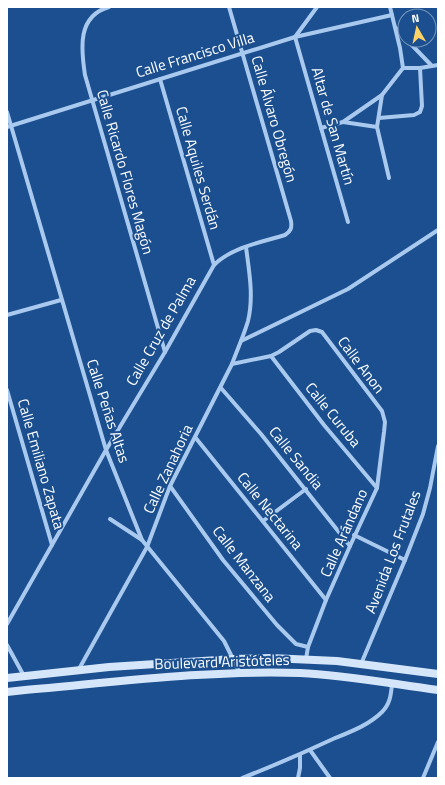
<svg xmlns="http://www.w3.org/2000/svg" width="445" height="785" font-family="'Titillium Web',sans-serif">
  <style>
    .lines { fill: none; stroke-linecap: round; stroke-linejoin: round }
    .street { stroke: #a9c9ee; stroke-width: 4 }
    .secondary { stroke: #d6e6fa; stroke-width: 8 }
    .labels { text-anchor: middle; stroke-width: 4; stroke-linejoin: round; paint-order: stroke }
    .street-label { font-size: 15px; fill: #fff; stroke: #1b4f8f }
  </style>
  <rect width="100%" height="100%" fill="#1b4f8f"/>
  <g class="lines">
    <g class="street">
      <path d="M109,7C77,16 81,49 85,75L165,352"/>
      <path d="M317,7L295,37L348,222"/>
      <path d="M396,28L405,38"/>
      <path d="M407,40L432,66"/>
      <path d="M403,68H420L438,65"/>
      <path d="M160,79L214,265"/>
      <path d="M7,112L106,450L142,540L224,641L240,673"/>
      <path d="M379,118L414,115L420,112L422,106L420,68"/>
      <path d="M343,122L377,127"/>
      <path d="M7,127L295,37L392,15"/>
      <path d="M321,128L343,122L382,95"/>
      <path d="M389,178L377,127L382,95L403,68L400,48L390,7"/>
      <path d="M7,315L61,300"/>
      <path d="M241,341L348,289L438,230"/>
      <path d="M271,356L324,425L377,488"/>
      <path d="M232,364C237,350 244,335 248,321C254,296 249,271 246,247"/>
      <path d="M221,388L261,434L350,546"/>
      <path d="M7,390L52,545"/>
      <path d="M195,437L326,600"/>
      <path d="M170,486L223,560L277,625L296,644L308,647"/>
      <path d="M110,519L142,540"/>
      <path d="M263,521L306,489"/>
      <path d="M354,535L405,560"/>
      <path d="M7,624L106,450L165,352L214,265C232,247 262,242 285,235C291,231 292,228 291,221L229,7"/>
      <path d="M7,645L24,676"/>
      <path d="M361,664L405,560L423,514L430,488L438,446"/>
      <path d="M79,669L147,547L170,486L232,364L271,356L279,352L310,331L316,330L322,332L382,411L385,422L384,432L377,488L350,546L326,600L308,647L306,659"/>
      <path d="M310,750L330,778"/>
      <path d="M242,778C273,766 303,753 333,739C350,732 369,725 382,712C390,704 391,695 392,684"/>
      <path d="M298,778L300,768V755"/>
      <path d="M423,778L438,742"/>
    </g>
    <g class="secondary">
      <path d="M7,678L109,667L234,659L270,658L337,661L438,674"/>
      <path d="M7,692L25,690C116,682 208,670 300,673C346,675 392,684 438,690"/>
    </g>
  </g>
  <g class="labels">
    <g class="street-label">
      <text transform="translate(195 55) rotate(-17)" y="5">Calle Francisco Villa</text>
      <text transform="translate(274 119) rotate(74)" y="5">Calle Álvaro Obregón</text>
      <text transform="translate(333 126) rotate(74)" y="5">Altar de San Martín</text>
      <text transform="translate(198 168) rotate(74)" y="5">Calle Aquiles Serdán</text>
      <text transform="translate(125 172) rotate(74)" y="5">Calle Ricardo Flores Magón</text>
      <text transform="translate(161 331) rotate(-60)" y="5">Calle Cruz de Palma</text>
      <text transform="translate(361 365) rotate(53)" y="5">Calle Anon</text>
      <text transform="translate(108 411) rotate(72)" y="5">Calle Peñas Altas</text>
      <text transform="translate(333 415) rotate(51)" y="5">Calle Curuba</text>
      <text transform="translate(296 458) rotate(51)" y="5">Calle Sandia</text>
      <text transform="translate(41 464) rotate(74)" y="5">Calle Emiliano Zapata</text>
      <text transform="translate(168 469) rotate(-65)" y="5">Calle Zanahoria</text>
      <text transform="translate(270 511) rotate(51)" y="5">Calle Nectarina</text>
      <text transform="translate(344 533) rotate(-66)" y="5">Calle Arándano</text>
      <text transform="translate(393 552) rotate(-69)" y="5">Avenida Los Frutales</text>
      <text transform="translate(244 564) rotate(52)" y="5">Calle Manzana</text>
      <text transform="translate(222 662) rotate(-2)" y="5">Boulevard Aristóteles</text>
    </g>
  </g>
  <rect width="445" height="785" fill="none" stroke="#ffffff" stroke-width="16"/>
  <g transform="translate(417 28) rotate(351)"><circle r="19" fill="#1b4f8f" stroke="#7695bc"/>
  <path d="M0-3L7 15L0 10L-7 15Z" fill="#ffd166"/>
  <text y="-6" font-size="11" font-weight="bold" text-anchor="middle" fill="#ffffff">N</text>
  </g>
</svg>
